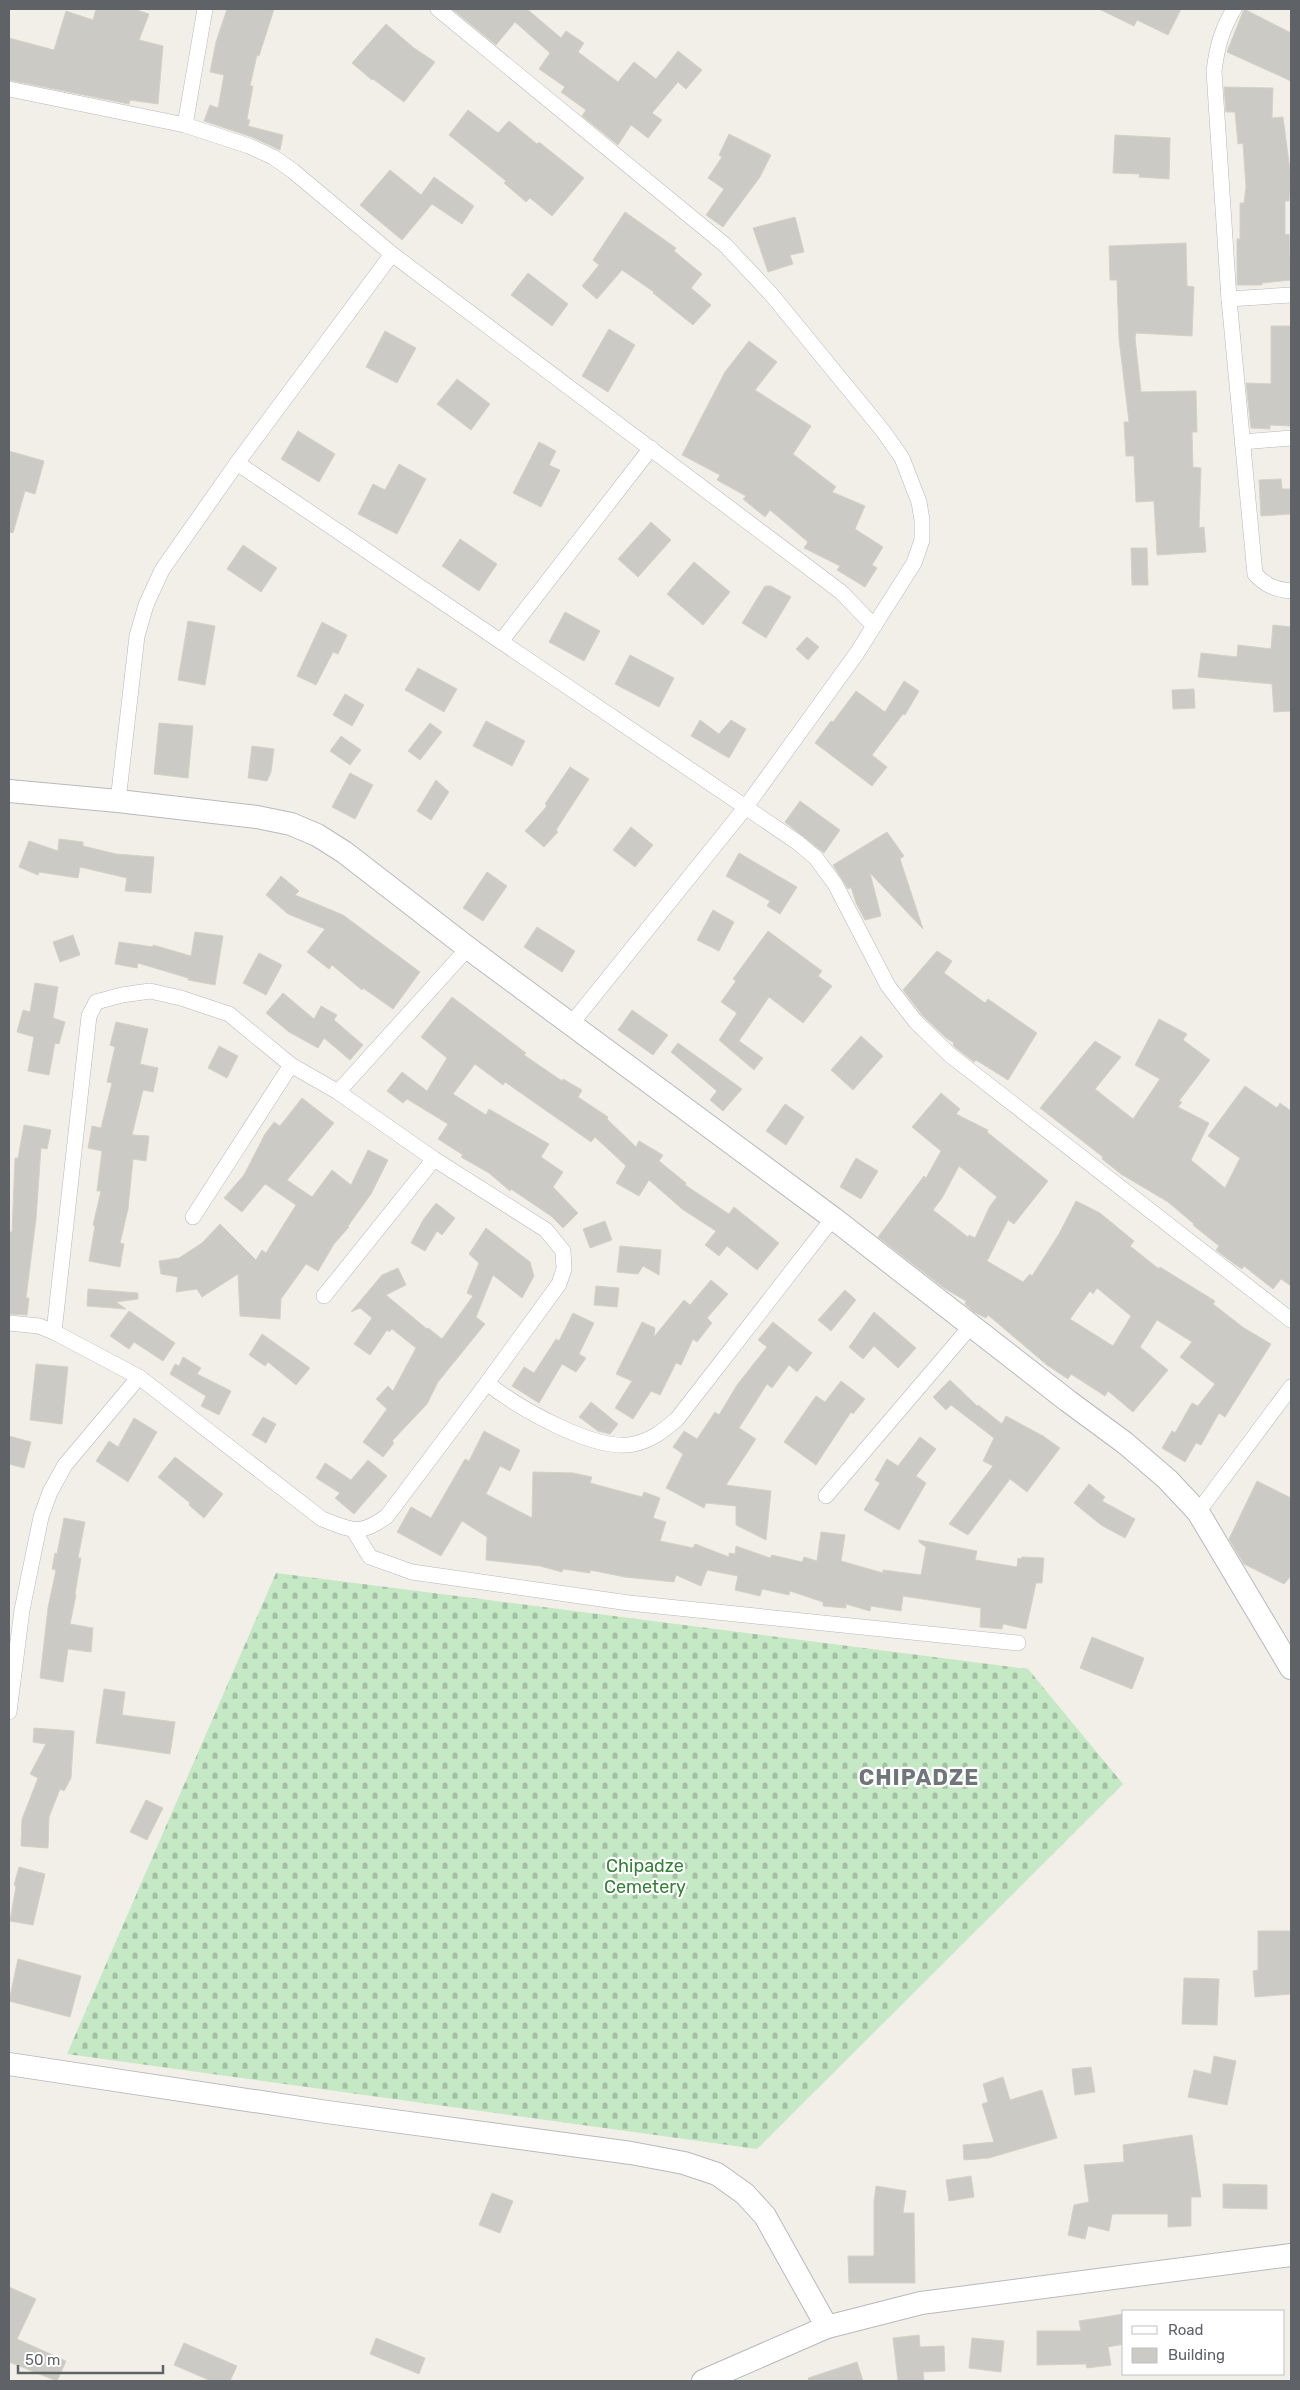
<svg xmlns="http://www.w3.org/2000/svg" width="1300" height="2390" font-family="Rubik,sans-serif">
  <style>
    .cemetery { fill: url(#cemetery-stones) }
    .building { fill: #cccac5; stroke: #d6d1c6; fill-rule: evenodd }
    .lines { fill: none; stroke-linecap: round; stroke-linejoin: round }
    .street-casing { stroke: #b5b8bc; stroke-width: 16 }
    .secondary-casing { stroke: #b6babf; stroke-width: 24 }
    .street { stroke: #fff; stroke-width: 15 }
    .secondary { stroke: #fff; stroke-width: 22 }
    .labels { text-anchor: middle; stroke-width: 4.5; stroke-linejoin: round; paint-order: stroke }
    .park-label { font-size: 18px; fill: #348238; stroke: #fff }
    .district-label { font-size: 22px; font-weight: bold; letter-spacing: 1px; fill: #70757a; stroke: #fff }
  </style>
  <defs>
    <pattern id="cemetery-stones" width="16" height="16" patternUnits="userSpaceOnUse" patternTransform="scale(1.25)"><rect width="16" height="16" fill="#c5e8c5"/><path d="M2 7V4a2 2 0 0 1 4 0v3zM10 15v-3a2 2 0 0 1 4 0v3z" fill="#a3c0a4"/></pattern>
  </defs>
  <rect width="100%" height="100%" fill="#f1efe8"/>
  <path class="cemetery" d="M276,1573L1028,1669L1123,1784L757,2149L67,2054Z"/>
  <g class="building">
    <path d="M96,9H134L149,14L139,40L163,46L158,104L130,100L129,104L9,80V38L54,50L66,11L93,20Z"/>
    <path d="M227,9H274L259,56L257,55L250,86H253L247,119L250,120L248,126L283,135L280,150L252,137L204,121L210,105L218,108L224,75L210,72L216,42Z"/>
    <path d="M452,9H527L561,38L566,31L584,43L578,52L618,82L634,62L656,79L678,51L702,70L686,89L678,82L652,113L662,120L648,138L631,125L618,145L582,116L586,110L561,92L565,87L539,69L550,53L515,22L496,45Z"/>
    <path d="M1099,9H1181L1168,35L1137,20L1134,26Z"/>
    <path d="M1244,9L1291,33V81L1227,52Z"/>
    <path d="M386,24L414,48L435,62L404,102L373,79L372,80L352,63Z"/>
    <path d="M1224,87L1273,88L1272,118L1283,117L1291,178L1289,201H1285V235L1289,234L1291,280L1262,283V285H1237V239H1240V203H1244L1246,187L1243,143L1238,144L1235,112H1226Z"/>
    <path d="M468,110L498,133L509,121L537,144L539,142L584,178L552,216L530,198L526,202L504,183L506,181L449,135Z"/>
    <path d="M729,134L771,155L760,177L723,227L706,215L724,189L708,178L722,157L719,155Z"/>
    <path d="M1115,135L1170,138L1169,179L1139,177L1140,174L1113,173Z"/>
    <path d="M390,170L421,195L434,177L474,206L462,224L432,204L402,240L360,205Z"/>
    <path d="M625,212L676,248L674,251L702,274L691,288L711,305L693,325L653,293L654,292L622,270L597,299L582,286L599,265L593,260Z"/>
    <path d="M795,217L804,252L790,255L793,264L768,272L753,228Z"/>
    <path d="M1186,243L1187,286L1194,287L1192,336L1136,333L1135,338L1141,392L1196,391L1197,432H1192L1193,467L1201,468L1199,528L1204,527L1206,552L1157,555L1154,501L1136,502L1134,456H1126L1124,422H1129L1119,339L1117,280H1110L1109,246Z"/>
    <path d="M528,273L568,304L552,326L511,295Z"/>
    <path d="M1271,326H1291V426L1270,425V429L1251,428L1246,383L1271,384Z"/>
    <path d="M609,329L635,345L608,392L582,376Z"/>
    <path d="M385,331L416,348L397,383L366,367Z"/>
    <path d="M749,341L777,362L755,390L811,426L793,454L836,487L832,492L865,506L855,529L883,547L872,565L877,568L865,587L837,570L840,566L804,548L808,542L770,510L765,517L743,499L746,496L717,480L720,475L682,455L725,372Z"/>
    <path d="M457,379L490,404L471,430L437,404Z"/>
    <path d="M298,431L335,454L319,482L281,459Z"/>
    <path d="M539,442L556,451L549,465L560,470L541,507L513,493Z"/>
    <path d="M9,451L44,461L35,494L25,491L13,533L9,532Z"/>
    <path d="M399,464L426,479L397,534L358,514L373,484L385,490Z"/>
    <path d="M1281,479L1282,489H1291V514L1261,516L1259,480Z"/>
    <path d="M651,522L671,540L638,577L618,559Z"/>
    <path d="M460,539L497,564L479,591L442,566Z"/>
    <path d="M243,545L277,568L261,592L227,569Z"/>
    <path d="M1131,548H1147L1148,585H1132Z"/>
    <path d="M694,562L730,592L703,625L667,594Z"/>
    <path d="M765,586H771L791,597L766,638L742,623Z"/>
    <path d="M565,612L600,631L584,661L549,642Z"/>
    <path d="M188,621L215,626L205,685L178,680Z"/>
    <path d="M322,622L347,635L338,654L333,652L316,685L297,676Z"/>
    <path d="M1273,625L1291,627V711L1274,712L1272,684L1198,677L1201,653L1237,657L1238,645L1271,649Z"/>
    <path d="M807,637L819,647L808,660L796,649Z"/>
    <path d="M630,655L674,678L659,707L615,684Z"/>
    <path d="M418,668L457,689L444,712L405,690Z"/>
    <path d="M904,681L919,691L905,715L903,714L872,755L887,767L872,786L815,743L831,721L833,722L856,691L885,712Z"/>
    <path d="M1194,689L1195,708L1173,709L1172,690Z"/>
    <path d="M345,694L364,705L352,726L333,715Z"/>
    <path d="M700,720L719,734L731,720L746,729L729,758L691,736Z"/>
    <path d="M486,721L525,741L512,766L473,746Z"/>
    <path d="M159,723L193,726L188,778L154,774Z"/>
    <path d="M430,723L442,732L420,760L408,751Z"/>
    <path d="M341,736L361,750L350,765L330,751Z"/>
    <path d="M252,746L274,749L271,772L267,781L248,778Z"/>
    <path d="M570,767L589,779L556,830L558,832L544,847L525,831L547,806L545,804Z"/>
    <path d="M350,773L373,785L355,819L332,807Z"/>
    <path d="M436,780L449,792L431,820L417,811Z"/>
    <path d="M800,801L840,830L824,853L785,822Z"/>
    <path d="M631,827L653,845L635,867L613,850Z"/>
    <path d="M887,832L904,856L900,859L923,929L870,873L881,916L865,920L856,903L851,887L848,889L833,865Z"/>
    <path d="M59,839L83,842V846L116,854L154,857L151,893L125,891L127,878L80,867L78,878L39,872L38,875L19,867L29,841L58,851Z"/>
    <path d="M739,853L797,887L780,914L767,906L770,901L726,876Z"/>
    <path d="M487,872L507,886L483,921L463,908Z"/>
    <path d="M281,876L299,891L295,895L343,915L420,972L393,1009L363,988L362,990L332,965L329,969L307,952L325,929L288,914L266,895Z"/>
    <path d="M713,910L734,922L719,951L697,940Z"/>
    <path d="M537,927L575,951L562,972L524,947Z"/>
    <path d="M768,931L822,971L818,976L832,986L803,1023L769,997L739,1041L763,1058L754,1070L719,1040L737,1013L721,1002L736,981L733,979Z"/>
    <path d="M195,932L223,936L215,985L188,980V978L138,963L137,968L115,964L119,942L153,947V945L191,956Z"/>
    <path d="M73,935L80,955L60,962L53,942Z"/>
    <path d="M937,951L952,961L944,973L985,1003L988,999L1037,1033L1008,1080L976,1060L974,1062L956,1048L953,1045L954,1043L945,1037L923,1016L903,990Z"/>
    <path d="M259,953L282,965L266,995L243,983Z"/>
    <path d="M35,983L58,987L53,1018L65,1022L59,1044L55,1043L49,1075L28,1071L34,1037L17,1032L23,1010L30,1012Z"/>
    <path d="M283,993L314,1019L321,1006L337,1015L334,1020L363,1045L350,1060L324,1038L318,1048L289,1032L266,1013Z"/>
    <path d="M452,997L526,1053L524,1055L562,1081L563,1079L582,1090L578,1097L608,1117L607,1119L636,1147L639,1141L663,1155L659,1161L686,1183L685,1185L729,1214L734,1207L779,1243L757,1270L727,1246L719,1256L705,1245L716,1231L682,1209L649,1180L639,1196L616,1183L626,1166L595,1137L591,1142L505,1082L503,1085L475,1064L453,1094L486,1115L489,1109L549,1144L541,1157L563,1172L553,1187L578,1213L563,1228L551,1216L511,1189L510,1191L489,1173L461,1157L463,1155L438,1139L448,1124L407,1099L403,1103L387,1091L402,1072L427,1091L447,1058L421,1037Z"/>
    <path d="M632,1010L668,1035L653,1055L618,1030Z"/>
    <path d="M1159,1019L1187,1034L1183,1040L1210,1060L1179,1101L1182,1102L1178,1107L1209,1123L1191,1160L1225,1188L1240,1158L1208,1136L1245,1086L1277,1108L1280,1103L1291,1111V1286L1281,1279L1273,1289L1244,1266L1242,1269L1233,1263L1216,1250L1219,1246L1193,1225L1194,1224L1168,1202L1121,1174L1102,1159L1103,1157L1040,1108L1095,1041L1121,1057L1095,1089L1133,1119L1160,1079L1135,1065Z"/>
    <path d="M116,1022L148,1029L140,1064L158,1068L153,1092L143,1090L132,1135L149,1136L146,1161L133,1159L128,1209L120,1243L124,1244L120,1267L89,1261L95,1226L93,1225L101,1191H97L102,1151L88,1148L92,1126L101,1128L112,1083L107,1082L115,1047L110,1045Z"/>
    <path d="M861,1036L883,1056L853,1090L831,1070Z"/>
    <path d="M678,1043L742,1089L723,1111L710,1100L717,1091L671,1052Z"/>
    <path d="M219,1046L238,1056L227,1078L208,1068Z"/>
    <path d="M941,1093L960,1109L956,1114L988,1130L987,1132L1048,1181L1014,1224L1008,1220L987,1261L1023,1282L1030,1274L1032,1276L1059,1234L1076,1201L1100,1213L1134,1241L1130,1246L1159,1269L1160,1267L1215,1301L1213,1304L1244,1328L1271,1344L1225,1417L1219,1413L1201,1445L1196,1443L1185,1462L1162,1448L1172,1431L1175,1433L1192,1403L1198,1406L1215,1384L1180,1357L1192,1342L1157,1320L1140,1347L1168,1370L1133,1412L1108,1391L1105,1396L1071,1374L1068,1379L1047,1365L988,1315L986,1318L974,1312L965,1304L966,1301L944,1288L878,1237L924,1176L926,1178L941,1151L912,1127ZM959,1166L997,1197L990,1206L975,1238L969,1235L968,1237L933,1210L942,1198ZM1097,1288L1131,1316L1113,1346L1070,1319L1090,1291L1093,1294Z"/>
    <path d="M302,1098L334,1123L287,1180L312,1197L332,1170L351,1185L368,1150L388,1160L371,1194L348,1226L349,1227L334,1244L318,1271L306,1264L281,1299L280,1319L240,1316L238,1274L202,1297L197,1289L176,1292L178,1277L161,1274L159,1261L179,1258L202,1243L220,1224L256,1260L262,1250L266,1253L296,1205L265,1184L242,1212L224,1198L244,1175L265,1134L274,1122L280,1126Z"/>
    <path d="M785,1104L804,1117L786,1145L766,1131Z"/>
    <path d="M24,1125L51,1130L47,1149L41,1148L36,1219L26,1298H29L27,1315L9,1314V1232H12L15,1158H18Z"/>
    <path d="M856,1158L878,1171L861,1199L840,1187Z"/>
    <path d="M436,1203L455,1218L442,1235L437,1231L425,1251L411,1243L423,1220Z"/>
    <path d="M605,1221L612,1240L590,1248L583,1229Z"/>
    <path d="M486,1228L530,1262L534,1276L522,1298L493,1275L476,1317L485,1324L438,1382L427,1404L392,1441L394,1443L383,1457L363,1442L387,1409L376,1399L388,1386L393,1391L416,1348L392,1329L389,1332L387,1330L370,1355L354,1344L372,1318L360,1308L351,1312L382,1275L398,1268L406,1285L386,1295L427,1329L428,1328L442,1339L473,1296L467,1293L479,1263L469,1254Z"/>
    <path d="M620,1246L661,1250L659,1275L643,1266L638,1274L617,1272Z"/>
    <path d="M711,1280L728,1294L707,1318L712,1323L697,1342L693,1339L681,1365L676,1363L660,1395L651,1391L633,1419L615,1408L632,1381L616,1374L642,1322L655,1328L654,1337L684,1300L690,1305Z"/>
    <path d="M596,1286L619,1288L617,1307L594,1305Z"/>
    <path d="M88,1289L138,1293V1299L116,1302L126,1309L87,1306Z"/>
    <path d="M845,1290L856,1300L831,1331L818,1320Z"/>
    <path d="M129,1311L175,1343L163,1361L134,1342L129,1349L110,1336Z"/>
    <path d="M874,1312L916,1348L898,1368L874,1346L863,1359L849,1347Z"/>
    <path d="M573,1313L594,1323L579,1354L586,1358L576,1372L562,1364L539,1403L512,1386L524,1367L534,1373L556,1339L559,1341Z"/>
    <path d="M773,1322L812,1353L797,1372L789,1365L772,1388L767,1384L739,1428L756,1439L726,1485L771,1491L766,1540L736,1525V1506L706,1503L704,1508L666,1488L683,1454L673,1447L684,1431L697,1439L715,1412L719,1415L737,1385L767,1347L758,1340Z"/>
    <path d="M262,1334L310,1368L296,1385L268,1362L265,1366L249,1355Z"/>
    <path d="M183,1357L201,1368L197,1374L231,1391L219,1415L201,1406L206,1396L170,1374L175,1364L179,1366Z"/>
    <path d="M36,1364L68,1367L62,1424L30,1420Z"/>
    <path d="M950,1380L977,1406L978,1405L1002,1424L1006,1416L1043,1436L1060,1448L1027,1492L1010,1479L968,1535L949,1524L993,1466L983,1461L994,1438L951,1405L946,1410L933,1397Z"/>
    <path d="M841,1381L865,1399L853,1414L851,1412L816,1465L784,1442L816,1396L825,1402Z"/>
    <path d="M591,1402L618,1424L610,1434L598,1431L579,1417Z"/>
    <path d="M263,1417L276,1424L266,1443L252,1435Z"/>
    <path d="M134,1418L157,1432L128,1482L96,1461L109,1441L118,1447Z"/>
    <path d="M484,1431L520,1450L510,1471L500,1466L486,1494L532,1518L533,1472L573,1473L592,1477L590,1483L642,1497L644,1492L660,1498L653,1518L666,1522L660,1541L693,1548L695,1544L729,1557V1553L735,1554L736,1546L770,1558L772,1555L802,1562L804,1557L817,1561L821,1532L845,1535L841,1561L883,1573V1570L921,1575L926,1547L919,1542V1540L977,1551L975,1560L1017,1567L1018,1558L1021,1559L1022,1557L1044,1558L1042,1583H1036L1026,1629L1003,1624L1002,1629L980,1627L981,1608L903,1596L901,1611L871,1606L870,1611L846,1604V1608L823,1606V1602L790,1591L789,1595L762,1589L760,1596L735,1590L738,1576L707,1570L701,1586L676,1575L674,1582L625,1577L590,1570V1573L563,1569L562,1572L540,1566L486,1560L487,1537L462,1521L441,1556L397,1532L411,1507L431,1518L465,1459L469,1461Z"/>
    <path d="M9,1436L31,1442L24,1468L9,1464Z"/>
    <path d="M920,1437L936,1449L916,1476L926,1483L899,1530L864,1510L880,1483L875,1480L887,1459L898,1466Z"/>
    <path d="M175,1457L223,1494L204,1518L189,1505L190,1503L158,1477Z"/>
    <path d="M368,1460L387,1476L354,1514L335,1498L340,1493L316,1478L325,1463L351,1480Z"/>
    <path d="M1257,1481L1291,1498V1576L1284,1584L1244,1564L1229,1539Z"/>
    <path d="M1089,1484L1105,1497L1102,1501L1135,1519L1125,1538L1101,1525L1074,1503Z"/>
    <path d="M64,1518L85,1522L78,1558H81L75,1594L76,1595L70,1624L93,1628L91,1652L68,1649L63,1682L40,1678L48,1608L56,1570L52,1569L55,1553L57,1554Z"/>
    <path d="M1092,1637L1144,1658L1132,1689L1080,1668Z"/>
    <path d="M104,1689L125,1692L122,1715L175,1722L170,1754L96,1743Z"/>
    <path d="M34,1728L74,1731L71,1778L64,1791L60,1789L49,1817L48,1848L21,1846L22,1819L38,1778L30,1774L46,1744L33,1742Z"/>
    <path d="M146,1800L163,1808L147,1840L130,1832Z"/>
    <path d="M19,1867L45,1874L33,1925L10,1921L16,1886L14,1885Z"/>
    <path d="M1258,1931H1291V1994L1255,1997L1253,1971L1258,1970Z"/>
    <path d="M18,1959L81,1976L70,2017L9,2001Z"/>
    <path d="M1184,1978L1219,1979L1217,2025L1182,2024Z"/>
    <path d="M1214,2056L1236,2061L1227,2105L1188,2097L1194,2070L1211,2074Z"/>
    <path d="M1091,2067L1095,2092L1075,2095L1072,2069Z"/>
    <path d="M1003,2077L1010,2100L1042,2090L1057,2138L989,2158L964,2160L963,2145L994,2142L982,2104L988,2102L983,2084Z"/>
    <path d="M1192,2135L1201,2197H1191V2226L1168,2227V2214H1112L1109,2231L1088,2226L1085,2239L1068,2235L1074,2205L1089,2202L1084,2165L1124,2162L1123,2145Z"/>
    <path d="M971,2176L974,2197L949,2201L946,2180Z"/>
    <path d="M1223,2184L1267,2185V2209L1223,2208Z"/>
    <path d="M876,2186L906,2191L903,2213H914L915,2283H849L848,2256H874V2201Z"/>
    <path d="M492,2193L513,2201L500,2233L479,2225Z"/>
    <path d="M9,2287L36,2299L17,2339L66,2361L57,2381L9,2362Z"/>
    <path d="M1124,2314V2344L1108,2347L1111,2365L1087,2368L1086,2364L1037,2365V2331H1081L1079,2321Z"/>
    <path d="M919,2335L920,2347L944,2346L945,2371L923,2372L924,2381H898L893,2338Z"/>
    <path d="M376,2338L425,2358L419,2374L370,2354Z"/>
    <path d="M972,2338L1004,2341L1001,2372L969,2368Z"/>
    <path d="M184,2343L237,2366L230,2381H211L174,2365Z"/>
    <path d="M857,2362L863,2381H809L808,2378Z"/>
  </g>
  <g class="lines">
    <g class="street-casing">
      <g id="street">
        <path d="M438,9L725,245L771,294L883,431L902,458L919,502L922,520V540L914,563L874,626"/>
        <path d="M1234,9C1222,29 1217,47 1214,71L1229,299L1255,574C1266,586 1275,589 1291,591"/>
        <path d="M9,89L185,125L249,146L273,157L293,171L392,254L841,592L874,626L857,653L745,808L572,1023"/>
        <path d="M185,125L205,9"/>
        <path d="M1229,299L1291,295"/>
        <path d="M1242,442L1291,438"/>
        <path d="M237,463L797,842L816,858L835,884L888,986L916,1022L950,1055L1291,1320"/>
        <path d="M502,640L651,448"/>
        <path d="M118,801L137,636L146,605L162,570L237,463L392,254"/>
        <path d="M338,1092L468,948"/>
        <path d="M193,1217L291,1065"/>
        <path d="M324,1296L434,1159"/>
        <path d="M9,1323L39,1326L54,1332L89,1016L96,1002L122,995L150,991L181,998L229,1014L291,1065L338,1092L434,1159L546,1230L563,1251L564,1269L559,1284L487,1383L387,1516C359,1537 352,1530 322,1519L139,1377L65,1465L50,1492L41,1517L22,1610L9,1712"/>
        <path d="M54,1332L139,1377"/>
        <path d="M487,1383C517,1407 596,1453 634,1444C652,1440 663,1431 677,1419L833,1218"/>
        <path d="M826,1496L971,1326"/>
        <path d="M1198,1512L1291,1387"/>
        <path d="M354,1531L370,1557L412,1572L629,1603L1018,1643"/>
      </g>
    </g>
    <g class="secondary-casing">
      <g id="secondary">
        <path d="M9,791L118,801L257,817L291,824L317,835L344,852L468,948L833,1218L1068,1401L1125,1443L1167,1479L1198,1512L1291,1668"/>
        <path d="M9,2064L327,2112L631,2153L684,2163L717,2174L745,2194L765,2216L827,2327"/>
        <path d="M703,2381L827,2327L921,2303L1291,2255"/>
      </g>
    </g>
    <use href="#street" class="street"/>
    <use href="#secondary" class="secondary"/>
  </g>
  <g class="labels">
    <g class="park-label">
      <text x="645" y="1872">Chipadze<tspan x="645" dy="21">Cemetery</tspan></text>
    </g>
    <g class="district-label">
      <text x="919" y="1785">CHIPADZE</text>
    </g>
  </g>
  <rect width="1300" height="2390" fill="none" stroke="#5f6368" stroke-width="20"/>
  <rect x="1122" y="2310" width="162" height="65" fill="#ffffff" stroke="#bfc1c3"/>
  <rect x="1132" y="2326" width="25" height="8" fill="#ffffff" stroke="#bfc1c3"/>
  <text x="1168" y="2335" font-size="15" fill="#5f6368">Road</text>
  <rect x="1132" y="2348" width="25" height="15" fill="#cccac5" stroke="#bfc1c3"/>
  <text x="1168" y="2360" font-size="15" fill="#5f6368">Building</text>
  <path d="M18 2365v8h145v-8" fill="none" stroke="#5f6368" stroke-width="2.5"/>
  <text x="25" y="2365" font-size="15" fill="#5f6368" stroke="#ffffff" stroke-width="4" paint-order="stroke">50 m</text>
</svg>
